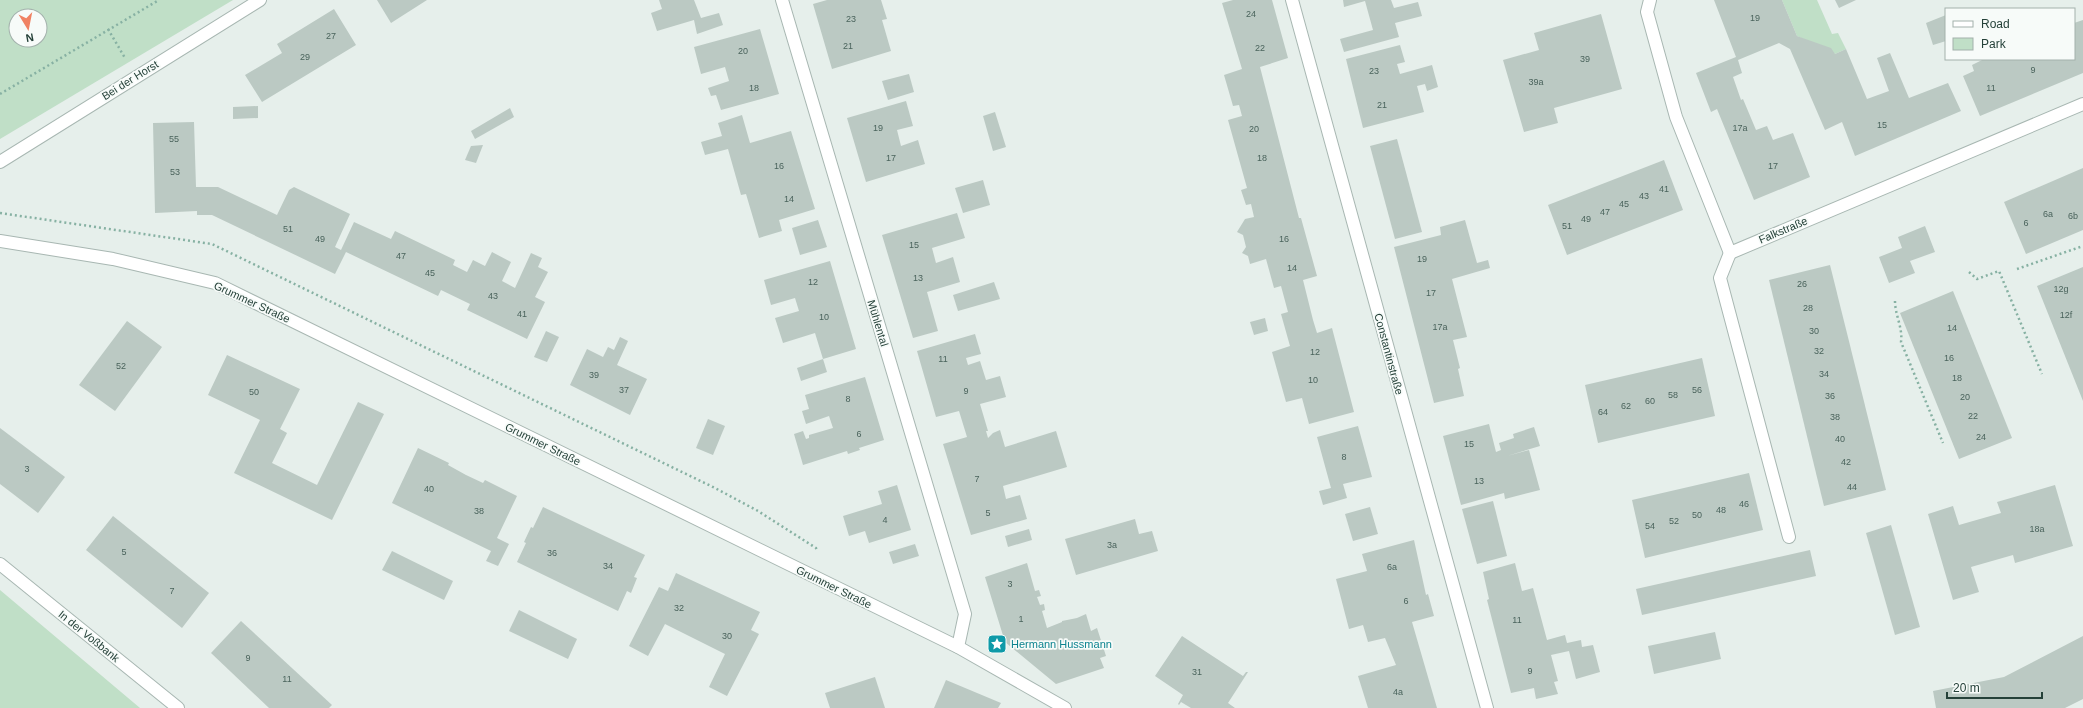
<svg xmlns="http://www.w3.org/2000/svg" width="2083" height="708" font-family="Arial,sans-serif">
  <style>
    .green { fill: #c0dfc7; fill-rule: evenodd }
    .building { fill: #bbc9c3 }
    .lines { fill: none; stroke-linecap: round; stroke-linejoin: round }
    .service-casing { stroke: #a8b7b2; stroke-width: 14 }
    .minor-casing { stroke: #a8b7b2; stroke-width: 14 }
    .path { stroke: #87b1a3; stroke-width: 2.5; stroke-dasharray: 2 3; stroke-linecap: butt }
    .service { stroke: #fff; stroke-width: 12 }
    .minor { stroke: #fff; stroke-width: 12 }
    .labels { text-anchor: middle; stroke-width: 3.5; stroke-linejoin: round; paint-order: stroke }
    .number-label { font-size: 9px; fill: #4a635c }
    .street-label { font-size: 11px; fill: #254139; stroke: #f7fbf9 }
    .culture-label { font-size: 11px; fill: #0d838f; stroke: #f7fbf9; text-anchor: start }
  </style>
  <rect width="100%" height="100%" fill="#e6efeb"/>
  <g class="green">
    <path d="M0,0H233L0,139ZM16,16H40V40H16Z"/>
    <path d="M1782,0H1817L1832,34L1838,33L1846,49L1835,54L1797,36Z"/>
    <path d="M0,590L140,708H0Z"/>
  </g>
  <g class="building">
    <path d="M377,0H427L391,23Z"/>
    <path d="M659,0H694L701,18L719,13L723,25L697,34L694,20L657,31L651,13L662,9Z"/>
    <path d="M827,0H881L887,19L882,20L891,51L832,69L813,4Z"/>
    <path d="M1233,0H1272L1288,58L1260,67L1299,218H1301L1317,276L1303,280L1313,320L1317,333L1332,328L1354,412L1309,424L1302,398L1286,402L1272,352L1290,346L1281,314L1288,312L1281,286L1274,288L1266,259L1250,264L1248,256L1242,253L1246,247L1243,235L1237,232L1245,219L1254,217L1251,204L1246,205L1241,190L1247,188L1228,120L1242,116L1239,105L1233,106L1224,75L1242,69L1222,3Z"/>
    <path d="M1343,0H1391L1394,8L1418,2L1422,16L1395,23L1399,37L1344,52L1340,39L1373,30L1365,1L1344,7Z"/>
    <path d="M1714,0H1782L1797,36L1831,48L1835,54L1846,49L1867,99L1889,91L1877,58L1890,53L1909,98L1948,83L1961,111L1855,156L1842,122L1825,130L1790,49L1779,43L1738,60L1742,73L1733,77L1741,100L1743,99L1756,130L1767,126L1773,140L1793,133L1810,177L1754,200L1717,109L1711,112L1696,73L1736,57Z"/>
    <path d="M1835,0H1856L1839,8Z"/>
    <path d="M334,9L356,45L262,102L245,75L282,53L277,44Z"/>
    <path d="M1601,14L1622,89L1554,108L1558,123L1524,132L1503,60L1539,50L1534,33Z"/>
    <path d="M1946,15V41L1933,45L1926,23Z"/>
    <path d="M2083,20V73L1980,116L1963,76L1974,71L1972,65L1984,59H2074V23Z"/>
    <path d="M760,29L779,94L721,110L716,95L711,96L708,88L729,81L725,67L701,74L694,47Z"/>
    <path d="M1400,45L1405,62L1397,64L1400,74L1432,65L1438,87L1427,91L1425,84L1417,86L1424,112L1363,128L1346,59Z"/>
    <path d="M909,74L914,92L888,100L882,81Z"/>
    <path d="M906,101L913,126L897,130L901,146L918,140L925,164L866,182L847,118Z"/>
    <path d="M258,106V118L233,119V107Z"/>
    <path d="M510,108L514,117L475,139L471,131Z"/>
    <path d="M995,112L1006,147L993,151L983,116Z"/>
    <path d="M742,115L750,143L791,131L815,209L779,220L782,231L759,238L746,194L741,195L728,149L705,155L701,142L722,136L718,123Z"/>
    <path d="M194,122L196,187H218L277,215L289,190L294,187L350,214L335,247L341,250L354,222L391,239L395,231L455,260L453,265L467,272L473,260L485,266L492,252L511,262L502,281L515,288L531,253L542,258L538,267L548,272L535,297L545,302L527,339L467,310L470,304L441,290L438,296L346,252L335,274L212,215H197V211L155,213L153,123Z"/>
    <path d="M1397,139L1422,232L1395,239L1370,146Z"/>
    <path d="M483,145L476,163L465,160L471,146Z"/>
    <path d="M1664,160L1683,210L1567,255L1548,205Z"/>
    <path d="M2083,168V230L2026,254L2004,202Z"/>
    <path d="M983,180L990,205L963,213L955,188Z"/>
    <path d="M957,213L965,238L932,248L936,263L953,257L960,282L927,292L938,331L913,338L882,235Z"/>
    <path d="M818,220L827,247L800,255L792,228Z"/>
    <path d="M1465,220L1477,263L1488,260L1490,268L1452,279L1467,337L1453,340L1460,368L1458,369L1464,396L1434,403L1394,247L1441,235L1440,227Z"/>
    <path d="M1925,226L1935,252L1910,261L1915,273L1889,283L1879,257L1902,248L1898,237Z"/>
    <path d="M830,261L856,349L823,359L815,333L783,343L775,318L799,311L795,298L771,305L764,280Z"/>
    <path d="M1830,265L1886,490L1824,506L1769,280Z"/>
    <path d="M2083,267V401L2037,286Z"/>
    <path d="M994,282L1000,299L958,311L953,295Z"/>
    <path d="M1953,291L2012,438L1959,459L1900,313Z"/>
    <path d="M1265,318L1268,331L1254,335L1250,322Z"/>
    <path d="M127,321L162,347L115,411L79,385Z"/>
    <path d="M546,331L559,337L547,362L534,357Z"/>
    <path d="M975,334L981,354L966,358L968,365L980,361L986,380L1000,376L1006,397L980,404L988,431H986L988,438L993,433L1000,430L1005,447L1056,431L1067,467L1003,486L1006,499L1020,495L1027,519L971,535L943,444L967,437L959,411L936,417L917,351Z"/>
    <path d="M620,337L628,341L617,365L647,379L630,415L570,385L587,349L603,357L608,347L614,350Z"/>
    <path d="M227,355L300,389L280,429L287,433L272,463L317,485L358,402L384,414L332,520L234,473L260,420L208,395Z"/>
    <path d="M1702,358L1715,416L1598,443L1585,385Z"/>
    <path d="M823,359L827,372L801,381L797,368Z"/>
    <path d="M865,377L884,440L859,448L860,450L848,454L847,451L803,465L794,434L803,431L806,439L809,438V435L833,428L829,416L806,424L802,411L809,409L805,395Z"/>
    <path d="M708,419L725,426L713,455L696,448Z"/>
    <path d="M1489,424L1496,452L1501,450L1499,443L1514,438L1513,434L1534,427L1540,446L1507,456L1529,450L1540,490L1505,499L1504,493L1461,505L1443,436Z"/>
    <path d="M1358,426L1372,477L1343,484L1347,498L1323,505L1319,491L1331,488L1317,437Z"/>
    <path d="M0,428L65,477L38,513L0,484Z"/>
    <path d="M418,448L449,463L448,465L466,475L483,483L485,480L517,496L497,538L509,544L498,566L486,561L491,551L392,503Z"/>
    <path d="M1749,473L1763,530L1645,558L1632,500Z"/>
    <path d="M897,485L911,530L869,543L865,531L849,536L843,516L882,504L878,491Z"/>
    <path d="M2055,485L2073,546L2015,563L2013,555L1971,567L1979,592L1953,600L1928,514L1953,506L1959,525L2001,513L1997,502Z"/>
    <path d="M1493,501L1507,556L1477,564L1462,509Z"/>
    <path d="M543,507L645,555L634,577L637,578L631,593L627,591L618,611L517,562L526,543L524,542L531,527L533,528Z"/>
    <path d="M1370,507L1378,534L1353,541L1345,514Z"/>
    <path d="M113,516L209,593L182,628L86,550Z"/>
    <path d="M1135,519L1139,534L1152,531L1158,551L1076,575L1065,539Z"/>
    <path d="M1891,525L1920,627L1895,635L1866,533Z"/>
    <path d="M1029,529L1032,540L1008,547L1005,536Z"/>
    <path d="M1414,540L1426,595L1428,594L1434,616L1412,622L1437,708H1368L1358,676L1396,665L1385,638L1368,642L1363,625L1349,629L1336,579L1367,571L1362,554Z"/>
    <path d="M915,544L919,556L893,564L889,552Z"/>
    <path d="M1810,550L1816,576L1642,615L1636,589Z"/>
    <path d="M392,551L453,581L444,600L382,570Z"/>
    <path d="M1027,563L1035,591L1039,590L1041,596L1037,597L1040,605L1044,604L1045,610L1042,611L1047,628L1062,622V621L1077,618L1086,614L1091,631L1097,628L1106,656L1100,658L1104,668L1056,684L1005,642L985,577Z"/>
    <path d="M1515,563L1522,591L1533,588L1547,640L1565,635L1567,643L1581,640L1582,647L1593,645L1600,672L1576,679L1569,651L1551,655L1558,681L1554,682L1558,694L1536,699L1534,688L1511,693L1487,600L1489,599L1483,572Z"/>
    <path d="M676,573L760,612L751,630L759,634L727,696L709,687L725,654L665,624L648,656L629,646L659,587L668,591Z"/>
    <path d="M519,610L577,639L568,659L509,631Z"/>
    <path d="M241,621L332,705L329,708H269L211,653Z"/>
    <path d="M1715,632L1721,659L1654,674L1648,646Z"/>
    <path d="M1182,636L1243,676L1246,672H1248L1228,703L1235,708H1191L1181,702L1179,705L1178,704L1183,695L1155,676Z"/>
    <path d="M2083,636V699L2065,708H1936L1933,691L2004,677Z"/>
    <path d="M875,677L885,708H830L825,693Z"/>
    <path d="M946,680L1001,703L998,708H934Z"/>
  </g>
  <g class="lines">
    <g class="service-casing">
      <path id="service" d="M1730,253L1720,278L1789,537"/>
    </g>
    <g class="minor-casing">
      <g id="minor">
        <path d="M782,0L965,614L958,647"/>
        <path d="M1292,0L1487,708"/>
        <path d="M1650,0L1647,12L1676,117L1730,253L2083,104"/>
        <path d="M0,162L260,0"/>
        <path d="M0,241L113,259L215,283L958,647L1065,708"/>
        <path d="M0,564L178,708"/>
      </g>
    </g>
    <g class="path">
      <path d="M108,29L125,58"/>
      <path d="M0,94L159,0"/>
      <path d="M0,213L212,244L715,488L758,511L816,548L817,552"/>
      <path d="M2017,269L2083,246"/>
      <path d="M1969,272L1977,279L1999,271L2042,374"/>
      <path d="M1895,301C1895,315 1903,328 1901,342L1943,443"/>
    </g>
    <use href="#service" class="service"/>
    <use href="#minor" class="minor"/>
  </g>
  <defs>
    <g id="sight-square" transform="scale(1)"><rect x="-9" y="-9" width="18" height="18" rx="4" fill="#0f9aa8" stroke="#f7fbf9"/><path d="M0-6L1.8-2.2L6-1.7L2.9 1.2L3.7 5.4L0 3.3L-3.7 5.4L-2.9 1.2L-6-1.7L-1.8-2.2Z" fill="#fff"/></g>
  </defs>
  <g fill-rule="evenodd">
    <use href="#sight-square" x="997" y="644"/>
  </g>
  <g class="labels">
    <g class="number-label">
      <text x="1251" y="17">24</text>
      <text x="1755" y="21">19</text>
      <text x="851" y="22">23</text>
      <text x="331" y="39">27</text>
      <text x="848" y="49">21</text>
      <text x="1260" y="51">22</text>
      <text x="743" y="54">20</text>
      <text x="305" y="60">29</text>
      <text x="1585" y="62">39</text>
      <text x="2033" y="73">9</text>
      <text x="1374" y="74">23</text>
      <text x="1536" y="85">39a</text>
      <text x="754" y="91">18</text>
      <text x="1991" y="91">11</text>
      <text x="1382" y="108">21</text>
      <text x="1882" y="128">15</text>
      <text x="878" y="131">19</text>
      <text x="1740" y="131">17a</text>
      <text x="1254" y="132">20</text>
      <text x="174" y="142">55</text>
      <text x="891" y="161">17</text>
      <text x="1262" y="161">18</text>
      <text x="779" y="169">16</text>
      <text x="1773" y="169">17</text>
      <text x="175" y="175">53</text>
      <text x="1664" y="192">41</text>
      <text x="1644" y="199">43</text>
      <text x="789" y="202">14</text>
      <text x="1624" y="207">45</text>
      <text x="1605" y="215">47</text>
      <text x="2048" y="217">6a</text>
      <text x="2073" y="219">6b</text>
      <text x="1586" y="222">49</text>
      <text x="2026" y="226">6</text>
      <text x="1567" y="229">51</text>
      <text x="288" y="232">51</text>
      <text x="320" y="242">49</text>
      <text x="1284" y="242">16</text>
      <text x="914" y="248">15</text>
      <text x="401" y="259">47</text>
      <text x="1422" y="262">19</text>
      <text x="1292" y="271">14</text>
      <text x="430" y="276">45</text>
      <text x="918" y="281">13</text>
      <text x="813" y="285">12</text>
      <text x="1802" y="287">26</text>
      <text x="2061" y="292">12g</text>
      <text x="1431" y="296">17</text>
      <text x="493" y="299">43</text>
      <text x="1808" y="311">28</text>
      <text x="522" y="317">41</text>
      <text x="2066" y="318">12f</text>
      <text x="824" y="320">10</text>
      <text x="1440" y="330">17a</text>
      <text x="1952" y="331">14</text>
      <text x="1814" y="334">30</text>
      <text x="1819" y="354">32</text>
      <text x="1315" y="355">12</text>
      <text x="1949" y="361">16</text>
      <text x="943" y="362">11</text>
      <text x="121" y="369">52</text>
      <text x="1824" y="377">34</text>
      <text x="594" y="378">39</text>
      <text x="1957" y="381">18</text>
      <text x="1313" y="383">10</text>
      <text x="624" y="393">37</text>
      <text x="1697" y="393">56</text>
      <text x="966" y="394">9</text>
      <text x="254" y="395">50</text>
      <text x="1673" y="398">58</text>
      <text x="1830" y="399">36</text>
      <text x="1965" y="400">20</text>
      <text x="848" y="402">8</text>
      <text x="1650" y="404">60</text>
      <text x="1626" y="409">62</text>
      <text x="1603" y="415">64</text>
      <text x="1973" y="419">22</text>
      <text x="1835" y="420">38</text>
      <text x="859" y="437">6</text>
      <text x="1981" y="440">24</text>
      <text x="1840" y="442">40</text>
      <text x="1469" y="447">15</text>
      <text x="1344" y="460">8</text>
      <text x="1846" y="465">42</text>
      <text x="27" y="472">3</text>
      <text x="977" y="482">7</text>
      <text x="1479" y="484">13</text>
      <text x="1852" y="490">44</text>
      <text x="429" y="492">40</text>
      <text x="1744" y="507">46</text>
      <text x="1721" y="513">48</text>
      <text x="479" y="514">38</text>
      <text x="988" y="516">5</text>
      <text x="1697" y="518">50</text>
      <text x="885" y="523">4</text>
      <text x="1674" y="524">52</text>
      <text x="1650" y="529">54</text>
      <text x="2037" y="532">18a</text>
      <text x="1112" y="548">3a</text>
      <text x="124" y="555">5</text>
      <text x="552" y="556">36</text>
      <text x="608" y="569">34</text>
      <text x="1392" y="570">6a</text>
      <text x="1010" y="587">3</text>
      <text x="172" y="594">7</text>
      <text x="1406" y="604">6</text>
      <text x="679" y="611">32</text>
      <text x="1021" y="622">1</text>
      <text x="1517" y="623">11</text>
      <text x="727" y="639">30</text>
      <text x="248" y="661">9</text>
      <text x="1530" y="674">9</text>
      <text x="1197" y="675">31</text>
      <text x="287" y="682">11</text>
      <text x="1398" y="695">4a</text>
    </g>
    <g class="street-label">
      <text transform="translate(130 80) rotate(-32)" y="4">Bei der Horst</text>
      <text transform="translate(1783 230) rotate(-23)" y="4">Falkstraße</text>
      <text transform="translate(252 302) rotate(25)" y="4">Grummer Straße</text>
      <text transform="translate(878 323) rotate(73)" y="4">Mühlental</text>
      <text transform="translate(1389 354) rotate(75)" y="4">Constantinstraße</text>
      <text transform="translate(543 444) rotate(26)" y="4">Grummer Straße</text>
      <text transform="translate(834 587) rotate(26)" y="4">Grummer Straße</text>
      <text transform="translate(89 636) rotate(39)" y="4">In der Voßbank</text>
    </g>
    <g class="culture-label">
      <text x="1011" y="648">Hermann Hussmann</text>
    </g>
  </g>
  <rect x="1945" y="8" width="130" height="52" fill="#f7fbf9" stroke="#a3b1ac"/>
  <rect x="1953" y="21" width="20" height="6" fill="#ffffff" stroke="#a3b1ac"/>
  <text x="1981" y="28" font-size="12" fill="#254139">Road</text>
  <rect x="1953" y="38" width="20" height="12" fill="#c0dfc7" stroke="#a3b1ac"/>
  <text x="1981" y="48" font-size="12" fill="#254139">Park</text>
  <g transform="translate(28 28) rotate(170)"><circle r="19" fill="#f7fbf9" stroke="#a3b1ac"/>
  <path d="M0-3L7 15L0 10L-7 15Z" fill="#f08263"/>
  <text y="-6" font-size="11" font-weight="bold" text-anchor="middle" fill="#254139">N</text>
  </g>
  <path d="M1947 692v6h95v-6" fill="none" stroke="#254139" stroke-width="2"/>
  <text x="1953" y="692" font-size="12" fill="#254139" stroke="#f7fbf9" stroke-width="3" paint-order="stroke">20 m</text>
</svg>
